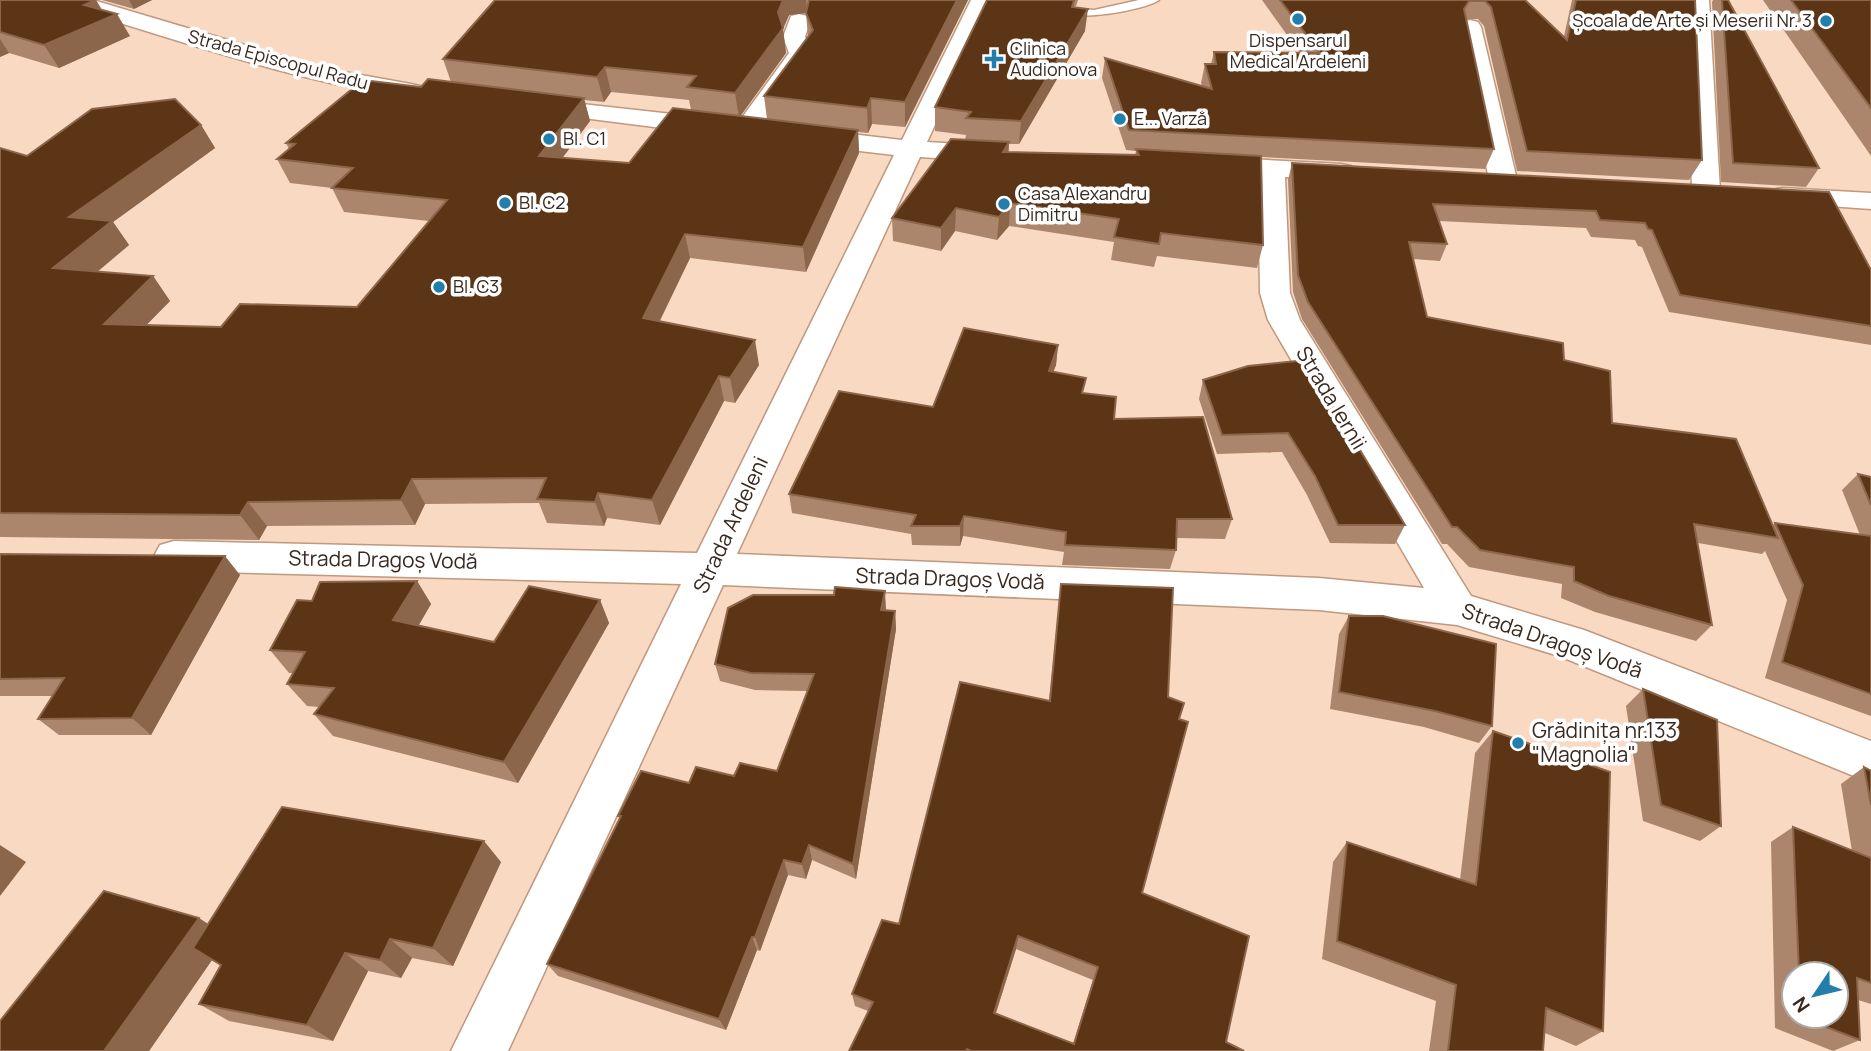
<svg xmlns="http://www.w3.org/2000/svg" width="1871" height="1051" font-family="Manrope,sans-serif">
  <style>
    .lines { fill: none; stroke-linecap: round; stroke-linejoin: round }
    .lane-casing { stroke: #bf987e; stroke-width: 3 }
    .street-casing { stroke: #bf987e; stroke-width: 3 }
    .lane { fill: #fff; fill-rule: evenodd }
    .street { fill: #fff; fill-rule: evenodd }
    .wall { fill: #ab866c; fill-rule: evenodd }
    .shaded-wall { fill: #8b664a }
    .building { fill: #5c3416; stroke: #8b664a; stroke-width: 2; fill-rule: evenodd }
    .poi-dot { fill: #227fac; stroke: #fff; stroke-width: 2.5 }
    .labels { text-anchor: middle; stroke-width: 7; stroke-linejoin: round; paint-order: stroke }
    .far-poi-label { font-size: 18px; fill: #38281e; stroke: #fff; text-anchor: start }
    .far-street-label { font-size: 18px; fill: #38281e; stroke: #fff }
    .street-label { font-size: 21px; fill: #38281e; stroke: #fff }
    .poi-label { font-size: 21px; fill: #38281e; stroke: #fff; text-anchor: start }
  </style>
  <rect width="100%" height="100%" fill="#fad9c3"/>
  <g class="lines">
    <g class="lane-casing">
      <path id="lane" d="M1139,0H1159C1143,11 1073,22 1057,11L1062,8L1094,10Z"/>
    </g>
    <g class="street-casing">
      <g id="street">
        <path d="M59,0H93L322,68L411,84L420,86L423,91L420,96L411,98C292,81 178,40 62,5Z"/>
        <path d="M971,0H993L927,142L995,146L1004,148L1008,154L1004,160L995,162L920,157L737,554L1319,578L1424,588L1268,320L1260,293L1258,176L1200,171L1196,165L1200,159L1209,157L1341,164L1351,166L1354,172L1351,178L1341,180L1285,177L1290,293L1300,320L1471,596L1584,630L1871,741V783L1559,656L1457,625L1319,610L723,585L508,1051H451L681,584L174,571L160,567L154,556L160,545L174,541L697,553L894,155L808,145L799,142L795,137L799,132L808,129L902,140Z"/>
        <path d="M1687,0H1709L1720,191L1716,197L1706,199L1696,197L1692,191Z"/>
        <path d="M799,14L807,16L810,21L805,37L813,53L755,135L746,138L737,135L733,130L789,53L783,37L791,16Z"/>
        <path d="M1470,20L1478,22L1481,27L1517,180L1513,186L1503,188L1493,186L1489,180L1459,27L1462,22Z"/>
        <path d="M537,99L717,119L726,122L730,127L726,132L717,135L528,111L525,106L528,101Z"/>
        <path d="M1782,188L1871,193V209L1772,202L1768,196L1772,190Z"/>
      </g>
    </g>
    <use href="#lane" class="lane"/>
    <use href="#street" class="street"/>
  </g>
  <g class="wall">
    <path d="M0,0H96L102,10L130,36L59,68L9,53L0,57Z"/>
    <path d="M102,0H152L134,9Z"/>
    <path d="M495,0H968L905,127L872,124L868,133L858,132L859,153L806,272L690,258L660,321L759,365L735,403L724,401L660,525L607,518L604,526L547,523L539,503L425,504L415,525L267,526L259,540L0,537V148L27,156L201,125L215,148L113,222L129,245L97,272L153,276L170,301L146,325L221,327L357,307L429,221L344,212L332,188L290,183L277,159L289,149L286,143L421,87L451,82L443,59ZM806,13L808,37L764,96L767,119L740,116L786,53L783,29L789,15ZM611,92L689,100L691,110L629,163L562,158L590,121L584,100L604,102Z"/>
    <path d="M987,0H1078L1076,6H1074V7L1085,31L1019,144H1009L1008,152L1135,155L1136,151L1126,150L1102,78L1105,58L1202,86L1201,83L1205,64H1211L1214,52L1300,53L1262,0H1525L1564,36L1572,0H1695L1702,160L1689,180L1517,171L1484,26L1478,19H1466L1494,149L1485,169L1261,157L1263,245L1257,268L1157,256L1154,267L1111,260L1114,242L1009,226L997,240L955,231L941,251L893,241L892,218L965,140L966,135L935,131V107Z"/>
    <path d="M1713,0H1728L1819,168L1806,187L1721,182L1712,2Z"/>
    <path d="M1763,0H1871V156Z"/>
    <path d="M1292,163L1829,192L1871,270V345L1669,312L1642,247L1638,246L1635,240L1591,237L1586,228L1439,221L1447,244L1440,261L1413,259L1427,317L1564,360L1612,423L1773,525L1775,523L1860,535L1842,490L1858,474L1871,477V716L1765,678L1787,600L1765,551L1762,554L1698,543L1712,625L1696,641L1595,612L1561,598L1562,584L1469,567L1447,544H1442L1302,319L1293,292L1288,180Z"/>
    <path d="M1058,345L1056,365L1053,372L1084,394L1114,419L1232,519L1225,539L1176,538V550L1170,569L1062,565L1064,552L963,536L960,546L912,545L911,534L792,513L789,494L933,407Z"/>
    <path d="M1248,366L1405,525L1395,544L1330,543L1307,495L1282,452L1217,454L1199,399L1203,380Z"/>
    <path d="M0,554L240,575L151,735H59L38,719L52,696H0Z"/>
    <path d="M417,581L431,604L419,625L494,642L600,600L609,623L518,783L333,736L314,714L319,707L307,706L287,684L294,673H289L270,650L312,601Z"/>
    <path d="M1061,584L1168,697L1179,719L1142,893L1226,1042L1244,1051H849L868,1011L855,1006L852,994L1049,701ZM1016,949L1093,980L1073,1044L996,1013Z"/>
    <path d="M886,610L895,611L896,629L856,879L812,860L806,879L788,875L760,951L757,950L726,1030L558,976L547,964L620,819L618,816L689,783L734,776L777,771L807,691L755,690L720,681L715,664Z"/>
    <path d="M1349,616L1492,726L1479,743L1424,727L1330,709L1339,634Z"/>
    <path d="M1643,689L1721,826L1700,841L1643,821L1626,706Z"/>
    <path d="M1493,731L1603,1031L1576,1046L1545,1033L1543,1051H1429L1436,1001L1322,959L1333,862L1347,842L1460,880L1475,753Z"/>
    <path d="M1864,767L1871,771V1004L1858,1000L1860,1040L1833,1051L1775,1028L1771,842L1793,827L1852,851L1841,784ZM1794,974H1836V1016H1794Z"/>
    <path d="M501,862L453,966L412,958L401,978L368,971L333,1041L229,1021L199,1004L220,965L212,960L149,1051H0L209,924Z"/>
  </g>
  <g class="shaded-wall">
    <path d="M96,0L107,19L117,14L130,36L59,68L44,45L84,5Z"/>
    <path d="M129,0H152L134,9Z"/>
    <path d="M783,0H806L807,13L789,15L783,29L786,53L739,118L735,93L778,12Z"/>
    <path d="M957,0H968L905,127V102Z"/>
    <path d="M1088,9L1085,31L1019,144L1021,121Z"/>
    <path d="M0,39L9,53L0,57Z"/>
    <path d="M605,67L611,92L604,102L597,77Z"/>
    <path d="M584,98L590,121L546,180L539,156Z"/>
    <path d="M871,98L872,124L868,133L867,108Z"/>
    <path d="M201,125L215,148L113,222L129,245L72,293L53,268L69,217Z"/>
    <path d="M858,130L859,153L806,272L803,247Z"/>
    <path d="M1009,142L1008,165L1003,152Z"/>
    <path d="M1010,203L1009,226L997,240L999,217Z"/>
    <path d="M956,208L955,231L941,251V228Z"/>
    <path d="M685,234L690,258L649,342L643,318Z"/>
    <path d="M153,276L170,301L123,349L104,324Z"/>
    <path d="M755,340L759,365L735,403L730,378Z"/>
    <path d="M1058,345L1056,365L1046,391L1049,371Z"/>
    <path d="M719,376L724,401L660,525L652,500Z"/>
    <path d="M412,479L425,504L415,525L401,500Z"/>
    <path d="M598,493L607,518L604,526L595,502Z"/>
    <path d="M248,502L267,526L259,540L240,515Z"/>
    <path d="M964,516L963,536L960,546V526Z"/>
    <path d="M225,556L240,575L151,735L132,718Z"/>
    <path d="M417,581L431,604L408,643L393,620Z"/>
    <path d="M885,591L886,609L882,628L881,610Z"/>
    <path d="M600,600L609,623L518,783L504,762Z"/>
    <path d="M895,611L896,629L856,879L853,864Z"/>
    <path d="M484,841L501,862L453,966L433,948Z"/>
    <path d="M0,845L26,862L0,896Z"/>
    <path d="M809,845L812,860L806,879L802,864Z"/>
    <path d="M784,860L788,875L760,951L755,937Z"/>
    <path d="M199,918L228,937L193,948L212,960L149,1051H104Z"/>
    <path d="M1018,936L1016,949L992,1025L994,1013Z"/>
    <path d="M752,937L757,950L726,1030L719,1019Z"/>
    <path d="M390,939L412,958L401,978L380,960Z"/>
    <path d="M345,953L368,971L333,1041L307,1025Z"/>
  </g>
  <g class="building">
    <path d="M0,0H95L84,5L117,14L44,45L0,32Z"/>
    <path d="M495,0H783L778,12L783,28L735,93L687,87L696,76L605,67L597,77L443,59Z"/>
    <path d="M809,0H957L905,102L871,98L867,108L764,96L813,30L806,13Z"/>
    <path d="M987,0H1074L1072,7L1088,9L1021,121L966,118L971,112L935,107Z"/>
    <path d="M1280,0H1525L1567,40L1576,0H1695L1702,160L1527,151L1491,7L1485,1H1469L1464,9L1494,149L1129,130L1105,58L1212,89L1205,64H1216L1214,52L1320,53Z"/>
    <path d="M1722,0H1728L1819,168L1733,163Z"/>
    <path d="M1791,0H1871V108Z"/>
    <path d="M428,79L584,98L539,156L629,163L673,108L858,130L803,247L685,234L643,318L755,340L730,378L719,376L652,500L598,493L595,502L537,499L546,478L412,479L401,500L248,502L240,515L0,513V148L27,156L92,109L175,99L201,125L69,217L112,221L53,268L153,276L104,324L221,327L240,304L357,307L447,200L332,188L353,168L277,159L295,144L286,143L363,80L421,87Z"/>
    <path d="M951,139L1009,142L1003,152L1139,155L1136,149L1261,156L1263,245L1161,233L1159,244L1114,237L1119,219L1010,203L999,217L956,208L941,228L892,218Z"/>
    <path d="M1292,163L1829,192L1871,270V326L1680,295L1652,230L1648,229L1645,223L1600,220L1596,211L1433,204L1447,244L1409,242L1427,317L1563,343L1564,360L1610,371L1612,423L1736,439L1778,538L1694,524L1712,625L1609,596L1574,581V567L1480,550L1457,527H1452L1308,302L1298,275Z"/>
    <path d="M964,328L1058,345L1049,371L1086,378L1082,393L1116,397L1114,419L1203,417L1232,519H1177L1176,550L1065,545L1066,532L964,516L960,526H911L916,515L789,494L839,391L933,407Z"/>
    <path d="M1306,360L1405,525H1338L1315,476L1288,433L1222,435L1203,380L1248,366Z"/>
    <path d="M1858,474L1871,477V505Z"/>
    <path d="M1775,523L1871,536V694L1782,662L1803,585Z"/>
    <path d="M0,554L225,556L132,718L38,719L64,678L0,679Z"/>
    <path d="M417,581L393,620L494,642L529,586L600,600L504,762L314,714L334,688L287,684L305,652L270,650L297,600L312,601L320,582Z"/>
    <path d="M1061,584L1173,588L1168,697L1184,703L1179,719L1188,722L1142,893L1249,936L1226,1042L1244,1051H971L967,1049L966,1051H849L873,1002L852,994L882,920L899,924L960,682L1050,701ZM1018,936L1098,967L1074,1044L994,1013Z"/>
    <path d="M835,587L885,591L881,610L895,611L853,864L809,845L802,864L784,860L755,937H752L719,1019L547,964L621,816H618L641,771L689,783L696,767L734,776L740,763L777,771L814,674L751,673L715,664L728,608L753,595H834Z"/>
    <path d="M1349,616H1383L1496,644L1492,726L1435,711L1339,692Z"/>
    <path d="M1643,689L1717,720L1721,826L1661,805Z"/>
    <path d="M1493,731L1610,772L1603,1031L1546,1008L1543,1051H1448L1456,985L1337,941L1347,842L1476,885Z"/>
    <path d="M1864,767L1871,771V805Z"/>
    <path d="M282,807L484,841L433,948L390,939L380,960L345,953L307,1025L199,1004L221,965L193,948Z"/>
    <path d="M1793,827L1871,858V983L1857,978L1860,1040L1800,1017L1836,1016V974H1799Z"/>
    <path d="M104,891L199,918L104,1051H0V1021Z"/>
  </g>
  <g class="poi-dot">
    <circle cx="1298" cy="19" r="7"/>
    <circle cx="1826" cy="21" r="7"/>
    <path d="M990.5 48.5h7v7h7v7h-7v7h-7v-7h-7v-7h7z"/>
    <circle cx="1120" cy="119" r="7"/>
    <circle cx="549" cy="139" r="7"/>
    <circle cx="505" cy="203" r="7"/>
    <circle cx="1004" cy="204" r="7"/>
    <circle cx="439" cy="287" r="7"/>
    <circle cx="1518" cy="743" r="7"/>
  </g>
  <g class="labels">
    <g class="far-poi-label">
      <text x="1812" y="27" text-anchor="end">Școala de Arte și Meserii Nr. 3</text>
      <text x="1298" y="47" text-anchor="middle">Dispensarul<tspan x="1298" dy="21">Medical Ardeleni</tspan></text>
      <text x="1010" y="55">Clinica<tspan x="1010" dy="21">Audionova</tspan></text>
      <text x="1134" y="125">E... Varză</text>
      <text x="563" y="145">Bl. C1</text>
      <text x="1018" y="200">Casa Alexandru<tspan x="1018" dy="21">Dimitru</tspan></text>
      <text x="519" y="209">Bl. C2</text>
      <text x="453" y="293">Bl. C3</text>
    </g>
    <g class="far-street-label">
      <text transform="translate(278 60) rotate(15)" y="6">Strada Episcopul Radu</text>
    </g>
    <g class="street-label">
      <text transform="translate(1331 398) rotate(59)" y="7">Strada Iernii</text>
      <text transform="translate(731 525) rotate(-65)" y="7">Strada Ardeleni</text>
      <text transform="translate(383 560) rotate(1)" y="7">Strada Dragoș Vodă</text>
      <text transform="translate(950 579) rotate(2)" y="7">Strada Dragoș Vodă</text>
      <text transform="translate(1552 641) rotate(19)" y="7">Strada Dragoș Vodă</text>
    </g>
    <g class="poi-label">
      <text x="1532" y="738">Grădinița nr.133<tspan x="1532" dy="24">"Magnolia"</tspan></text>
    </g>
  </g>
  <g transform="translate(1815 995) rotate(235)"><circle r="33" fill="#ffffff" stroke="#afa9a5" stroke-width="2"/>
  <path d="M0-5L12 26L0 18L-12 26Z" fill="#227fac"/>
  <text y="-10" font-size="19" font-weight="bold" text-anchor="middle" fill="#38281e">N</text>
  </g>
</svg>
